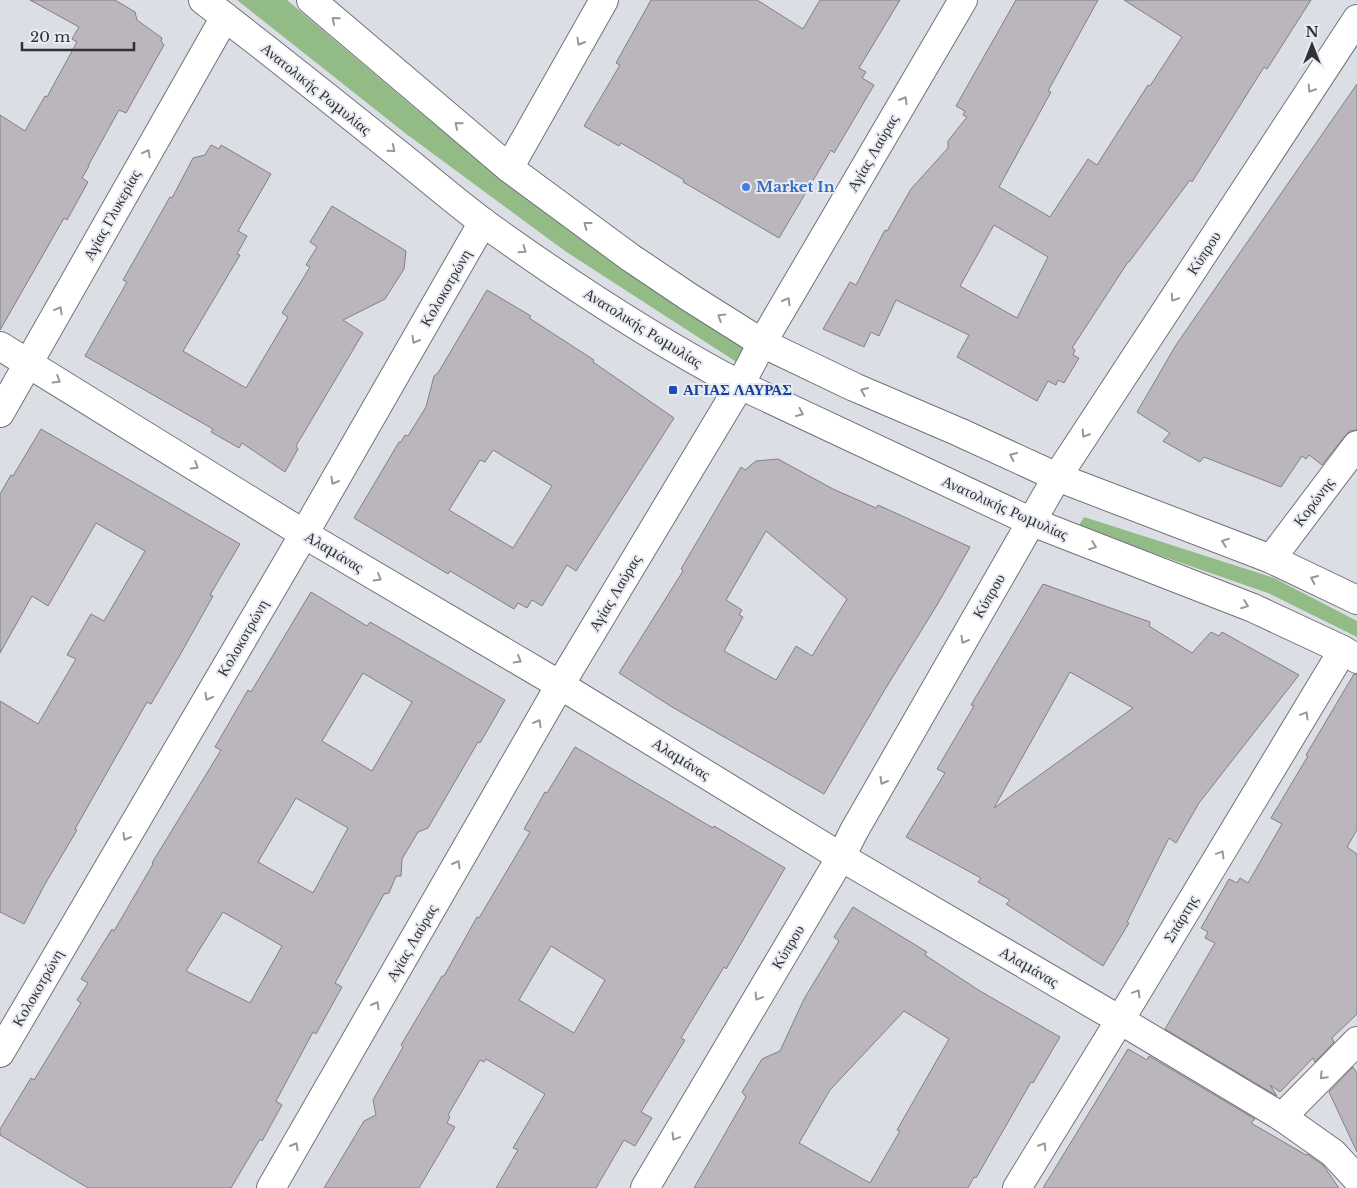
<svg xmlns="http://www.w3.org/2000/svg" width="1357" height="1188" font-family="'Libre Baskerville',serif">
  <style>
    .green { fill: #93bb86 }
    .building { fill: #bab6bc; stroke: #827f85; fill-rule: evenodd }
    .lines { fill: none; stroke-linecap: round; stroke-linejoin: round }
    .minor-casing { stroke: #717379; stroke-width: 30 }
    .major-casing { stroke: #717379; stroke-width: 30 }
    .minor { stroke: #fff; stroke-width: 28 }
    .major { stroke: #fff; stroke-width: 28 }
    .oneway { stroke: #98989a }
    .shop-dot { fill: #3f7fe0; stroke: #e9ebf3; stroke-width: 2 }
    .transit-dot { fill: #1a4fb4; stroke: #e9ebf3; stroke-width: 2 }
    .labels { text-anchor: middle; stroke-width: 4; stroke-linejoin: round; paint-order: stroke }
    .street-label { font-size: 15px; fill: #313235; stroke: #e9ebf3 }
    .shop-label { font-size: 15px; font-weight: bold; fill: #366cbe; stroke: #e9ebf3; text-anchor: start }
    .transit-label { font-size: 15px; font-weight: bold; fill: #164399; stroke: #e9ebf3; text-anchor: start }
  </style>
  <rect width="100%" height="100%" fill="#dcdee5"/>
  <g class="green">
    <path d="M237,0H287L417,110L575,234L747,348L738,363L565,251L405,133Z"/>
    <path d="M1084,517L1274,578L1357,621V637L1268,593L1078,527Z"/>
  </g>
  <g class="building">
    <path d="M30,0H115L135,12L137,20L162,38L161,41L164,45L126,113L119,110L88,166H89L82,178L88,182L67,220L64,218L0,330V115L25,131L45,96L47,97L77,42L72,39L79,27Z"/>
    <path d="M651,0H757L803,29L820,0H900L859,68L866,72L862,78L874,85L834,153L831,150L779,238L683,182L684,180L621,143L619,146L584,126L620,65L616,63Z"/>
    <path d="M1016,0H1098L1048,91L1051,92L999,187L1050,217L1088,159L1097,165L1148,85L1150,86L1182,37L1124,0H1311L1267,69L1264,67L1192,182L1190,180L1129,262H1128L1072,348L1075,350L1073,355L1079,358L1064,383L1058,380L1056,385L1048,381L1037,401L957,357L969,335L896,300L879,336L871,332L864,347L823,329L850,282L856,285L885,230L887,231L911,189L948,148V141L967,117L963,115L965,111L956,106ZM994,225L1048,257L1017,318L960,286Z"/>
    <path d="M1357,84V430L1350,431L1345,436L1322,465L1309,455L1306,459L1302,456L1281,487L1204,457L1200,462L1163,441L1170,433L1137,412L1176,345Z"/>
    <path d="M211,145L219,149L221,145L271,174L238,231L247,236L237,254L240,255L183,351L246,388L288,317L282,313L310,267L306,265L317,247L310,242L332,206L406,251L404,269L385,299L343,320L363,333L296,446L298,449L285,472L242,443L239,448L211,432L213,429L85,356L127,282L123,280L170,197L172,198L193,158L205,155Z"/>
    <path d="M487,290L531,316L529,318L594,360L593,362L674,418L576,571L567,565L542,606L532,600L527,608L518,603L514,609L450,571L448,574L354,518L399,442H401L405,435L408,436L426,407L434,376L438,373ZM493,450L552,486L513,548L449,510L480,460L485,462Z"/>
    <path d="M41,429L240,544L210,595L213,596L180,655L151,704L147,702L75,829L77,830L45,884L24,924L0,912V701L38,724L76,659L67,655L91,614L104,621L145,551L96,523L48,606L32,596L0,653V494L11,475L13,476Z"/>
    <path d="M778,459L833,489L876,508L878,505L970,547L937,605L884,691L824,794L672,707L619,673L683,571L681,569L741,467L745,470L756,461ZM766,531L847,599L812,656L796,646L776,680L724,651L743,617L739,615L742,610L726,600Z"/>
    <path d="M1043,584L1150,622L1149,626L1192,653L1211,632L1219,636L1222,632L1299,675L1199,803L1176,843L1169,838L1127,922L1129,923L1103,966L1006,904L1010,900L978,882L981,878L906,837L945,773L937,769L974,706L971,705ZM1070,672L1133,708L994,808Z"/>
    <path d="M311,592L367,626L370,622L505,700L480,743L478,742L428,828L418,832L402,859L401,876H396L389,893L384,894L335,983L342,987L316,1034L313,1032L276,1101L282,1105L262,1141L260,1139L231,1188H88L0,1135V1129L31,1078L34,1080L81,1003L77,1000L88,983L81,979L112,929L114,931L153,864L152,863L221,750L215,747L248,690L251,692ZM363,673L412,702L372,771L322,741ZM296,798L348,828L313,893L258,862ZM223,912L282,946L250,1003L186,971Z"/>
    <path d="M1354,674L1357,675V830L1347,847L1357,854V1014L1332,1038L1334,1042L1315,1062L1313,1058L1280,1092L1270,1085L1277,1096L1165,1029L1215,943L1205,938L1208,932L1201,928L1229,879L1237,883L1240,878L1248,883L1282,824L1271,818L1308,756L1306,755Z"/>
    <path d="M575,747L713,828L714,826L785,868L726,969L724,967L681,1038L685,1040L641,1112L652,1118L635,1146L624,1140L596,1188H496L518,1150L513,1148L545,1094L486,1059L484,1062L480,1060L448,1115L450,1117L447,1123L455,1127L419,1188H324L364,1121L376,1115L373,1100L403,1047L401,1045L442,976H444L477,917L479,918L530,832L524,829L545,792L547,793ZM551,946L605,980L574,1033L519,1000Z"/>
    <path d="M853,907L927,952L925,955L980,991L1060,1037L1033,1083L1031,1082L976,1178L974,1177L968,1188H694L746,1097L742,1092L762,1059L780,1051L804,999L839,941L834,937ZM904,1011L949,1039L897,1130L900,1131L870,1183L799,1143L830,1090Z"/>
    <path d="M1128,1049L1147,1060L1149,1056L1255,1119L1251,1123L1306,1155L1307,1154L1323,1165L1339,1188H1043Z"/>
    <path d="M1353,1067L1357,1073V1152L1329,1092Z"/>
  </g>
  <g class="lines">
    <g class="minor-casing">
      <g id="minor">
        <path d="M509,168L604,0"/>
        <path d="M0,346L304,534L560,685L841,857L1120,1020L1282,1117L1333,1153L1357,1179"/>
        <path d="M0,413L225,17"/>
        <path d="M1271,559L1357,445"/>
        <path d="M0,1053L304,534L483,222"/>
        <path d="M1282,1117L1357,1041"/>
        <path d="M271,1188L560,685L740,385L762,343L963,0"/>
        <path d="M645,1188L841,857L854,831L1057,477L1357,19"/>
        <path d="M1017,1188L1120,1020L1343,650"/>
      </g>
    </g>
    <g class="major-casing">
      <g id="major">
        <path d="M203,0C270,51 336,104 402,157C429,179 456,202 484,223C566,282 651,338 740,385L1032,522L1253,608L1343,650L1357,659"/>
        <path d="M311,0L509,168L631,258L689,297L762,343L854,387L959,432L1057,477L1271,559L1357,600"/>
      </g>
    </g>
    <use href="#minor" class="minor"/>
    <use href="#major" class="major"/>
  </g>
  <defs><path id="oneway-chevron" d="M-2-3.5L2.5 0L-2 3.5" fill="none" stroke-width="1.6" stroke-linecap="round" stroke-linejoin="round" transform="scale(1.25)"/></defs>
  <g class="oneway">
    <use href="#oneway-chevron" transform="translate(335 20) rotate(-140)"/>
    <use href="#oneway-chevron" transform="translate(580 42) rotate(120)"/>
    <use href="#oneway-chevron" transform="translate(1311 89) rotate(123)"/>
    <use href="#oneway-chevron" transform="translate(904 100) rotate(-60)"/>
    <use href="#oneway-chevron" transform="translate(458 125) rotate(-140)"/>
    <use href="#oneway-chevron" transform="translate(392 149) rotate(39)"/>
    <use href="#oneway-chevron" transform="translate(147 153) rotate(-61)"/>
    <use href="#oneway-chevron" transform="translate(587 225) rotate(-143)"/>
    <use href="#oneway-chevron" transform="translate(523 250) rotate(35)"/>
    <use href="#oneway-chevron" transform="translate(1174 298) rotate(123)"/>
    <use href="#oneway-chevron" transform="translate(787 301) rotate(-60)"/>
    <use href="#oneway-chevron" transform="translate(59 310) rotate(-61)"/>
    <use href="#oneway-chevron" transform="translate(721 317) rotate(-148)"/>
    <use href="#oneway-chevron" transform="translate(415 340) rotate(120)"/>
    <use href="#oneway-chevron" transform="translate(57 380) rotate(32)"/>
    <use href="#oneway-chevron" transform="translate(864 391) rotate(-157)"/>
    <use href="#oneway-chevron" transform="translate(800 413) rotate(25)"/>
    <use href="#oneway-chevron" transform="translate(1085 434) rotate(123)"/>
    <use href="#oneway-chevron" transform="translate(1013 456) rotate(-155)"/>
    <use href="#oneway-chevron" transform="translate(195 466) rotate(32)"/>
    <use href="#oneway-chevron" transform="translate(334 481) rotate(120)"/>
    <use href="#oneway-chevron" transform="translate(1225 542) rotate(-159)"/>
    <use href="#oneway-chevron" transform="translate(1093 546) rotate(21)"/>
    <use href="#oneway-chevron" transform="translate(378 578) rotate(30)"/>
    <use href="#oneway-chevron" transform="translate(1314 579) rotate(-155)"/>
    <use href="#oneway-chevron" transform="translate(1245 605) rotate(21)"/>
    <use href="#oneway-chevron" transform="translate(964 640) rotate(120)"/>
    <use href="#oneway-chevron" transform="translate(518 660) rotate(30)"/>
    <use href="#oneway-chevron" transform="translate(208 697) rotate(120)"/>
    <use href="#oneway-chevron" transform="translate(1305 715) rotate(-59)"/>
    <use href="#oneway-chevron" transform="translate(538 723) rotate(-60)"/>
    <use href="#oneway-chevron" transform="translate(883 781) rotate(120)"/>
    <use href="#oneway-chevron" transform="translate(126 837) rotate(120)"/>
    <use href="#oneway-chevron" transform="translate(1221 854) rotate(-59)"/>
    <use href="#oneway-chevron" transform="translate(457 864) rotate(-60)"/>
    <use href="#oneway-chevron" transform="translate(1137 993) rotate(-59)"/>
    <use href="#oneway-chevron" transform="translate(758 997) rotate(121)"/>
    <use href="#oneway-chevron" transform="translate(376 1005) rotate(-60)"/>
    <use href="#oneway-chevron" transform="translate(1323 1076) rotate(135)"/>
    <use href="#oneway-chevron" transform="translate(675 1137) rotate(121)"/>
    <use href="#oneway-chevron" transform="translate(295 1146) rotate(-60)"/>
    <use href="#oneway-chevron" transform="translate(1043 1146) rotate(-58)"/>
  </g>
  <circle class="shop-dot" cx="746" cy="187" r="5"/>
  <rect class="transit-dot" x="668" y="385" width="10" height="10" rx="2.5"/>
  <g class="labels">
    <g class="street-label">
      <text transform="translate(316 89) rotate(39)" y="5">Ανατολικής Ρωμυλίας</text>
      <text transform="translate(873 153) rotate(-60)" y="5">Αγίας Λαύρας</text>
      <text transform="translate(112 215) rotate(-61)" y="5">Αγίας Γλυκερίας</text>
      <text transform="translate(1204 253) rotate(-57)" y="5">Κύπρου</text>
      <text transform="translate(446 288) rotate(-60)" y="5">Κολοκοτρώνη</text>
      <text transform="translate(643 328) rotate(32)" y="5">Ανατολικής Ρωμυλίας</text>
      <text transform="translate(1314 502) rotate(-53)" y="5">Κορώνης</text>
      <text transform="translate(1005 508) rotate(24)" y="5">Ανατολικής Ρωμυλίας</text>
      <text transform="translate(334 552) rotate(31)" y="5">Αλαμάνας</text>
      <text transform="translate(615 593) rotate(-59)" y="5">Αγίας Λαύρας</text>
      <text transform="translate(989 596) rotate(-60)" y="5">Κύπρου</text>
      <text transform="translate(243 638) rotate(-60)" y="5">Κολοκοτρώνη</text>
      <text transform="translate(681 759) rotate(32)" y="5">Αλαμάνας</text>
      <text transform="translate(1181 919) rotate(-59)" y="5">Σπάρτης</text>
      <text transform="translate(412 943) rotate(-60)" y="5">Αγίας Λαύρας</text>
      <text transform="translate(788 947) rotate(-59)" y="5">Κύπρου</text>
      <text transform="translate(1029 967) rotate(30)" y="5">Αλαμάνας</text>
      <text transform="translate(38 988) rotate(-60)" y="5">Κολοκοτρώνη</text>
    </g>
    <g class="shop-label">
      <text x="756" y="192">Market In</text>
    </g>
    <g class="transit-label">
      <text x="683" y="395">ΑΓΙΑΣ ΛΑΥΡΑΣ</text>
    </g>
  </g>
  <g transform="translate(1312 45)" stroke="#e9ebf3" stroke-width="4" paint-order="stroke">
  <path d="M0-4L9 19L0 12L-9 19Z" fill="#313235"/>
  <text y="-8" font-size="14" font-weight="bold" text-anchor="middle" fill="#313235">N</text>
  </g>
  <path d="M22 42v8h112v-8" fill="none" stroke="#313235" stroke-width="2.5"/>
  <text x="30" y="42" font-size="15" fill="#313235" stroke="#e9ebf3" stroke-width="4" paint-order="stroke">20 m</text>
</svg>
